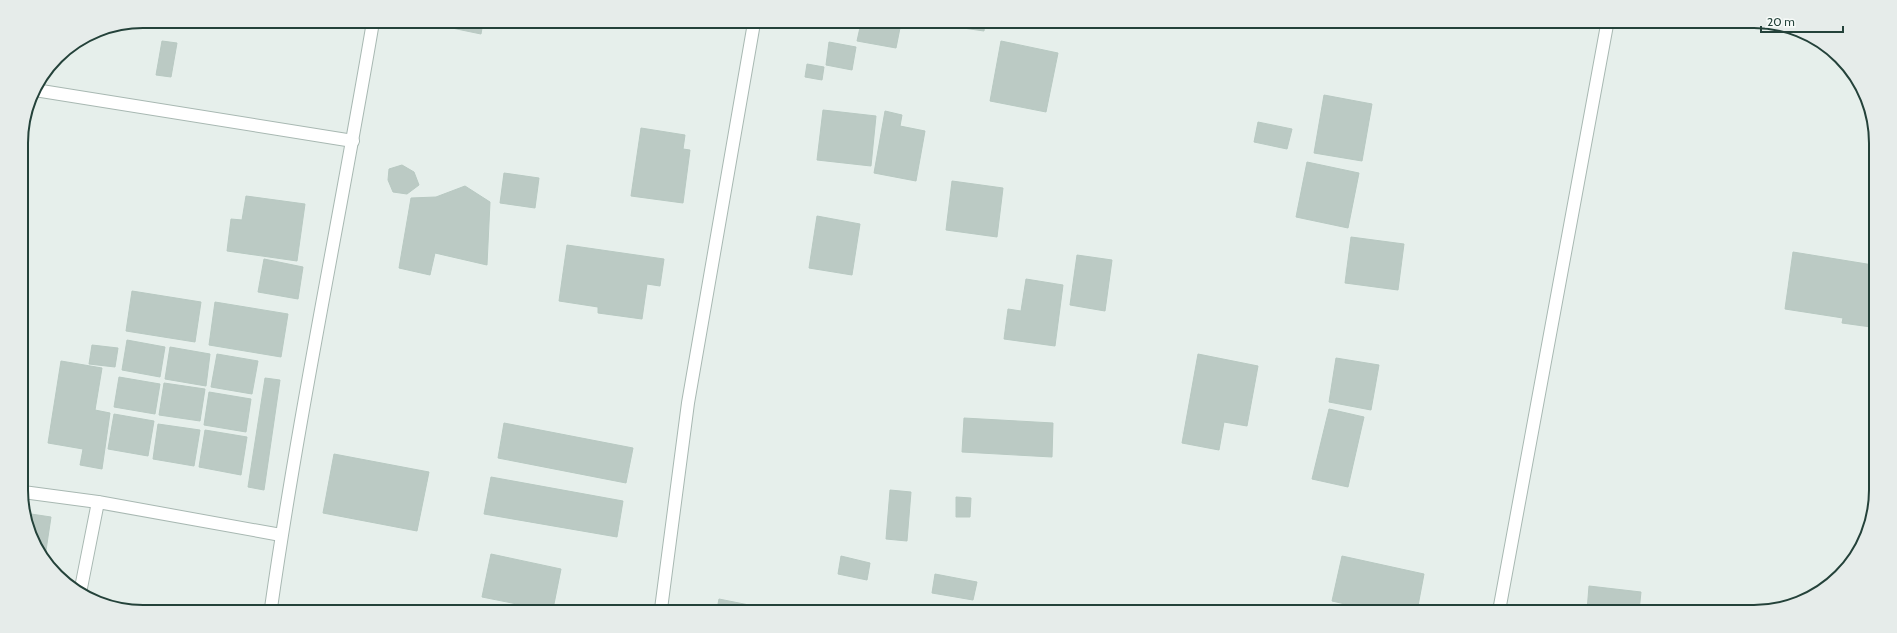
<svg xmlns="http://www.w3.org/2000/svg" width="1897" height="633" font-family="Cabin,sans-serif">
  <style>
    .building { fill: #bbcac4; stroke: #b8c9c2 }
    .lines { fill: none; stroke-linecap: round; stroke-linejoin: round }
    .street-casing { stroke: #a8b8b2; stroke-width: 14 }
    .street { stroke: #fff; stroke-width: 12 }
    .rim { fill: none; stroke: #24423a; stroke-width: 2 }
  </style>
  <rect width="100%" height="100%" fill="#e6efeb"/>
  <g class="building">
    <path d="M423,22H483L481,34Z"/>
    <path d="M861,23H901L896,48L857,41Z"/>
    <path d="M928,23H985L984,31Z"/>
    <path d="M1138,24H1154L1153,27Z"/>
    <path d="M162,41L177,43L171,77L156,75Z"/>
    <path d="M1001,41L1058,53L1046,112L990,101Z"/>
    <path d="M829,42L856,47L852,70L826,65Z"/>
    <path d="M807,64L824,67L822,80L805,77Z"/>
    <path d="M1324,95L1372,104L1362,161L1314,153Z"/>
    <path d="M823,110L876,116L871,166L817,160Z"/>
    <path d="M885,111L902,115L900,126L925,131L916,181L874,173Z"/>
    <path d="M1258,122L1292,129L1287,149L1254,142Z"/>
    <path d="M641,128L685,135L683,149L690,150L683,203L631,196Z"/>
    <path d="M1307,162L1359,173L1348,228L1296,217Z"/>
    <path d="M402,165L414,172L419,185L407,194L393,192L388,180L389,169Z"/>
    <path d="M504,173L539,178L535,208L500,203Z"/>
    <path d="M952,181L1003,188L997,237L946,230Z"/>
    <path d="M465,186L490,202L487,265L435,253L430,275L399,268L411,198L436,197Z"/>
    <path d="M246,196L305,204L297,261L227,251L231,219L242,220Z"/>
    <path d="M817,216L860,224L852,275L809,268Z"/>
    <path d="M1351,237L1404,244L1398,290L1345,283Z"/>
    <path d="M567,245L664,259L660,286L647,284L642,319L598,313V307L559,301Z"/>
    <path d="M1793,252L1873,265V314L1871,327L1842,323L1843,318L1785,309Z"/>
    <path d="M1077,255L1112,260L1105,311L1070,305Z"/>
    <path d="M264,259L303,267L298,299L258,292Z"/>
    <path d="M1026,279L1063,285L1055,346L1004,339L1008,309L1021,311Z"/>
    <path d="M132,291L201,302L195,342L126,331Z"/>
    <path d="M215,302L288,314L281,357L209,345Z"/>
    <path d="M127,340L165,347L160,377L122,370Z"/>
    <path d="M92,345L118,348L115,367L89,364Z"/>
    <path d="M170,347L210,354L206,386L165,379Z"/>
    <path d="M217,354L258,361L252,394L211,387Z"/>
    <path d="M1198,354L1258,366L1247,426L1224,422L1219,450L1182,443Z"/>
    <path d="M1336,358L1379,365L1371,410L1329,402Z"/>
    <path d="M61,361L102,368L95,410L110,413L102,469L80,465L83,449L48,443Z"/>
    <path d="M119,377L160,384L155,414L114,407Z"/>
    <path d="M265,378L280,380L264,490L248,487Z"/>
    <path d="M164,383L205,389L200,421L159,415Z"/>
    <path d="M209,392L251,399L246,432L204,425Z"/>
    <path d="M1329,409L1364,417L1348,487L1312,479Z"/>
    <path d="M114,414L154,421L148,456L108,449Z"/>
    <path d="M964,418L1053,423L1052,457L962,452Z"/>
    <path d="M504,423L633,448L626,483L498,458Z"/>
    <path d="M158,424L200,430L194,466L153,459Z"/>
    <path d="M205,430L247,437L241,475L199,467Z"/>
    <path d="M334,454L429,472L417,531L323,513Z"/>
    <path d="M491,477L623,501L617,537L484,514Z"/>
    <path d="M890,490L911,492L907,541L886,539Z"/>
    <path d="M956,497L971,498L970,517H956Z"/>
    <path d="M31,514L51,517L45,557L29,525Z"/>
    <path d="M491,554L561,569L553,609H542L482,597Z"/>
    <path d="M841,556L870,563L867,580L838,574Z"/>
    <path d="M1342,556L1424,574L1417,611H1376L1332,601Z"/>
    <path d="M935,574L977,582L973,600L932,593Z"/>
    <path d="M1589,586L1641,592L1639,611H1587Z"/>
    <path d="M719,599L769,609H717Z"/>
  </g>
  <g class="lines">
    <g class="street-casing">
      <g id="street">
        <path d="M35,90L353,141"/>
        <path d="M23,492L98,502L281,535"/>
        <path d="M80,593L98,502"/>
        <path d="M271,608C299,412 340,217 373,22"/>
        <path d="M661,609L688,403L754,23"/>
        <path d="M1499,611L1607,25"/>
      </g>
    </g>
    <use href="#street" class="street"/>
  </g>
  <path d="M0 0H1897V633H0ZM143 28H1754A115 115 0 0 1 1869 143V490A115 115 0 0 1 1754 605H143A115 115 0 0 1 28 490V143A115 115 0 0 1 143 28Z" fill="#e6ecea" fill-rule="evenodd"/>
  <path class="rim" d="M143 28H1754A115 115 0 0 1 1869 143V490A115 115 0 0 1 1754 605H143A115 115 0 0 1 28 490V143A115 115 0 0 1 143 28Z"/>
  <path d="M1761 26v6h82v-6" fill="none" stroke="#24423a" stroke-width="2"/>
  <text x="1767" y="26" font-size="12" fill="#24423a" stroke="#f7fbf9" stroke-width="3" paint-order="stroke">20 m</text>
</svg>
